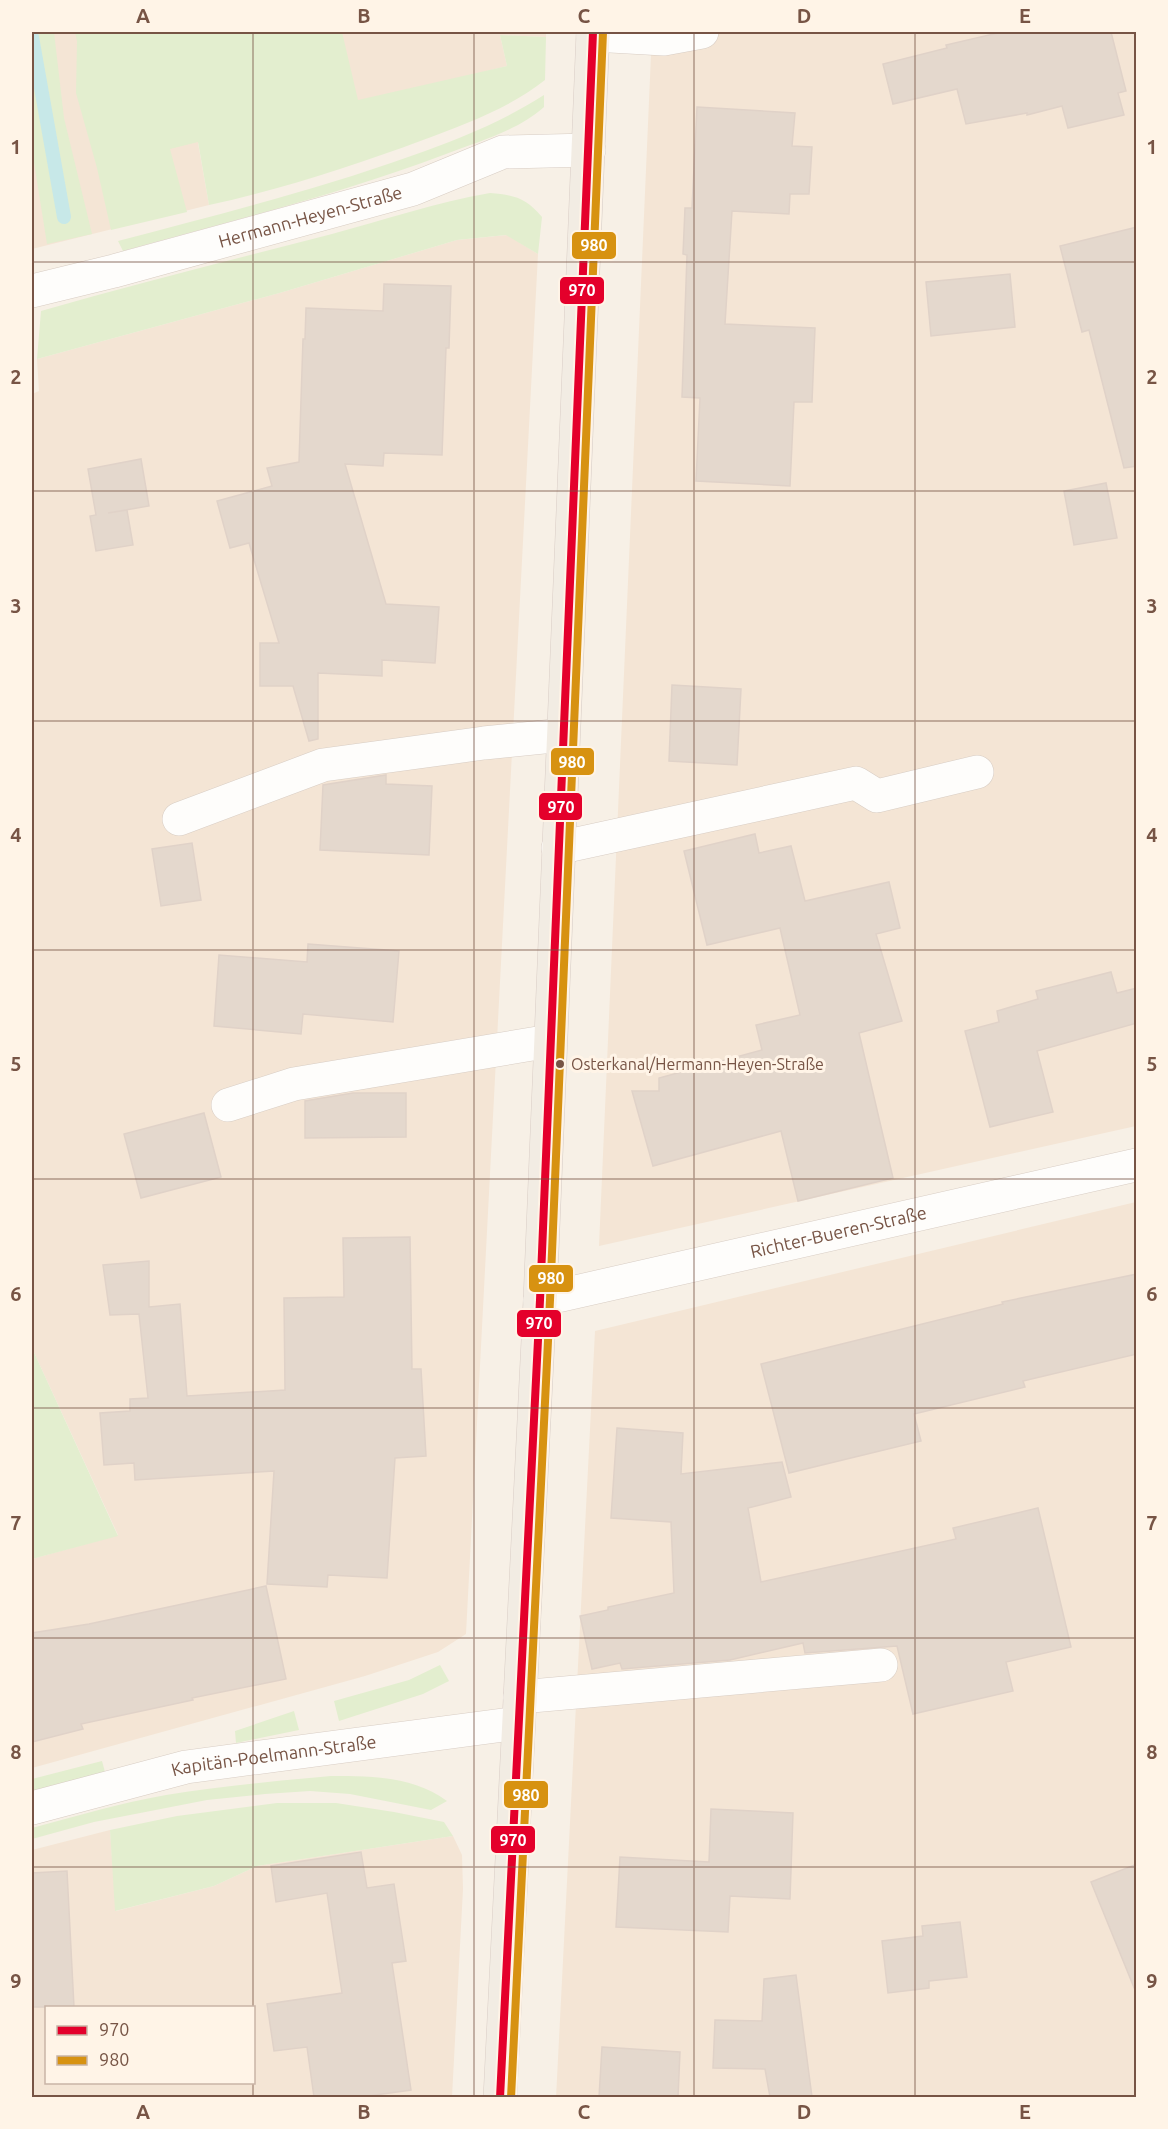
<svg xmlns="http://www.w3.org/2000/svg" width="1168" height="2129" font-family="Ubuntu,sans-serif">
  <style>
    .residential { fill: #f4e5d5; fill-rule: evenodd }
    .green { fill: #e3eecf }
    .lines { fill: none; stroke-linecap: round; stroke-linejoin: round }
    .stream { stroke: #c7e8e8; stroke-width: 14 }
    .building { fill: #e4d8cd; stroke: #e0d2c8; stroke-width: 1.5 }
    .minor-casing { stroke: #d8cdc4; stroke-width: 34 }
    .major-casing { stroke: #d9cdc6; stroke-width: 34 }
    .minor { stroke: #fefdfb; stroke-width: 33 }
    .major { stroke: #f2ece3; stroke-width: 33 }
    .bus-1-casing { stroke: #fff4e7; stroke-width: 12 }
    .bus-2-casing { stroke: #fff4e7; stroke-width: 12 }
    .bus-1 { stroke: #e4002b; stroke-width: 8 }
    .bus-2 { stroke: #d79211; stroke-width: 8 }
    .grid { fill: none; stroke: #775445; stroke-width: 1.5; stroke-opacity: 0.55 }
    .bus-dot { fill: #775445; stroke: #fff4e7; stroke-width: 2 }
    .labels { text-anchor: middle; stroke-width: 6; stroke-linejoin: round; paint-order: stroke }
    .bus-label { font-size: 16px; fill: #775445; stroke: #fff4e7; text-anchor: start }
    .street-label { font-size: 18px; fill: #775445; stroke: #fff4e7 }
    .line-badge { stroke: #fff4e7; stroke-width: 2 }
    .badge-label { font-size: 16px; text-anchor: middle; font-weight: bold; fill: #fff }
    .neatline { fill: none; stroke: #775445; stroke-width: 2 }
    .grid-label { font-size: 20px; text-anchor: middle; font-weight: bold; fill: #775445 }
  </style>
  <rect width="100%" height="100%" fill="#f7f0e6"/>
  <g class="residential">
    <path d="M32,32H546V37L500,35L507,66L198,143L209,205L32,249Z"/>
    <path d="M652,32H1136V1126L599,1246Z"/>
    <path d="M507,235L538,254L466,1634L438,1652L365,1676L32,1768V1559L118,1535L32,1348V394L39,391L37,359L283,292L457,240Z"/>
    <path d="M1136,1202V2097L556,2098L595,1331Z"/>
    <path d="M110,1830L116,1911L214,1886L257,1866L453,1836L462,1855L463,1889L452,2097L32,2098V1850ZM46,2008H254V2082H46Z"/>
  </g>
  <g class="green">
    <path d="M32,32H54L64,118L92,234L47,244L32,150Z"/>
    <path d="M75,32H342L358,100L507,66L500,35L546,37L545,80C510,108 465,124 423,140C353,166 282,189 209,205L198,142L170,149L187,212L111,230L97,168L76,93L77,41Z"/>
    <path d="M544,95V107C517,131 480,141 446,154C341,194 231,221 123,251L118,241C217,215 316,190 411,156C458,139 502,122 544,95Z"/>
    <path d="M490,193C515,195 526,198 542,217L538,254L506,235L457,240L283,292L37,359L41,311C138,283 235,259 332,234C384,220 437,202 490,193Z"/>
    <path d="M32,1348L118,1536L32,1559Z"/>
    <path d="M440,1665L449,1681L423,1694L339,1721L334,1701L409,1680Z"/>
    <path d="M294,1711L299,1730L236,1743L235,1731Z"/>
    <path d="M102,1761L105,1772L32,1792V1779Z"/>
    <path d="M331,1776C372,1776 413,1776 447,1801L431,1810L350,1794L310,1791L265,1794L207,1800L94,1822L32,1839V1828C76,1816 121,1803 166,1795C221,1786 276,1781 331,1776Z"/>
    <path d="M277,1803H336L394,1812L444,1822L453,1836L257,1866L214,1886L115,1911L110,1830L177,1816Z"/>
  </g>
  <g class="lines">
    <path class="stream" d="M32,37L64,217"/>
  </g>
  <g class="building">
    <path d="M1002,32H1111L1126,91L1118,93L1124,115L1068,128L1062,106L1027,115V113L966,124L957,89L893,104L883,64L947,48L946,45Z"/>
    <path d="M697,107L795,113L792,146L812,147L809,194H790L789,214L732,211L725,324L815,328L812,402H794L790,486L696,481L700,398L682,397L687,255L683,254L685,208H692Z"/>
    <path d="M1137,227V466L1124,468L1089,330L1082,332L1060,246Z"/>
    <path d="M1010,274L1015,327L931,336L926,282Z"/>
    <path d="M384,284L451,286L449,348H446L442,455L384,453L383,466L345,464L386,604L439,607L435,663L382,660V676L318,673V739L309,741L293,686H260V643H279L249,543L230,548L217,501L272,486L267,468L299,462L303,339H305L306,308L383,311Z"/>
    <path d="M141,459L149,506L108,513L127,510L133,545L96,551L90,516L96,515L88,469Z"/>
    <path d="M1106,483L1117,538L1074,545L1064,491Z"/>
    <path d="M672,685L741,689L737,765L669,761Z"/>
    <path d="M386,775V784L432,786L429,855L320,850L323,785Z"/>
    <path d="M755,834L759,853L791,846L805,901L889,882L900,928L876,934L902,1021L859,1033L893,1178L798,1201L781,1131L653,1166L632,1091H659V1078L762,1050L756,1025L800,1015L780,928L707,945L684,851Z"/>
    <path d="M192,843L201,900L161,906L152,849Z"/>
    <path d="M308,944L399,951L393,1022L303,1014L301,1034L214,1026L219,955L307,962Z"/>
    <path d="M1111,972L1117,993L1137,988V1023L1037,1051L1053,1112L990,1127L965,1031L999,1022L997,1011L1038,999L1036,991Z"/>
    <path d="M353,1093H406V1137L305,1138V1101Z"/>
    <path d="M204,1113L221,1177L141,1198L124,1134Z"/>
    <path d="M410,1237L412,1369H421L426,1456L395,1458L387,1578L328,1575L327,1587L267,1584L274,1471L135,1480L134,1463L104,1465L100,1413L130,1411V1399L148,1398L139,1314L110,1315L103,1265L149,1261V1307L180,1304L187,1396L285,1390L284,1298L344,1297L343,1238Z"/>
    <path d="M1137,1274V1354L1023,1381L1025,1387L914,1414L921,1441L789,1473L761,1364L1003,1304L1002,1302Z"/>
    <path d="M617,1428L683,1433L681,1474L782,1462L791,1497L748,1508L761,1582L956,1539L953,1528L1038,1508L1071,1647L1006,1662L1013,1691L913,1714L897,1646L805,1653L803,1643L730,1660L622,1669L620,1663L592,1669L580,1616L608,1610V1607L674,1593L671,1522L611,1518Z"/>
    <path d="M266,1586L286,1679L192,1698L193,1700L81,1724L83,1729L32,1742V1633L89,1624Z"/>
    <path d="M711,1809L793,1813L790,1899L730,1896L728,1932L616,1927L620,1857L709,1862Z"/>
    <path d="M361,1852L367,1888L394,1884L406,1961L392,1963L411,2090L361,2097H314L307,2047L274,2051L267,2004L342,1993L327,1893L276,1902L271,1866Z"/>
    <path d="M1137,1864V1990H1135L1091,1882Z"/>
    <path d="M67,1871L74,2007H32V1873Z"/>
    <path d="M960,1922L967,1977L929,1981V1988L888,1993L882,1941L923,1936L922,1926Z"/>
    <path d="M796,1975L812,2097H770L765,2069L713,2068L715,2020L762,2021L764,1979Z"/>
    <path d="M602,2047L680,2052L678,2097H599Z"/>
  </g>
  <g class="lines">
    <g class="minor-casing">
      <g id="minor">
        <path d="M593,35L664,39L702,32"/>
        <path id="s1" d="M32,291L114,271L413,189L503,152L589,150"/>
        <path d="M179,819L323,765L484,743L563,735"/>
        <path d="M558,848L856,783L877,796L977,772"/>
        <path d="M228,1105L294,1084L550,1041"/>
        <path id="s2" d="M540,1300L1136,1165"/>
        <path d="M520,1697L881,1665"/>
        <path id="s3" d="M32,1808L186,1767L518,1723"/>
      </g>
    </g>
    <g class="major-casing">
      <path id="major" d="M500,2098L540,1300L593,32"/>
    </g>
    <use href="#minor" class="minor"/>
    <use href="#major" class="major"/>
    <g class="bus-1-casing">
      <path id="bus-1" d="M500,2098L540,1300L593,32"/>
    </g>
    <g class="bus-2-casing">
      <path id="bus-2" d="M511,2098L550,1300L603,32"/>
    </g>
    <use href="#bus-1" class="bus-1"/>
    <use href="#bus-2" class="bus-2"/>
  </g>
  <path class="grid" d="M253,32V2008M474,32V2098M694,32V2098M915,32V2098M32,262H1136M32,491H1136M32,721H1136M32,950H1136M32,1179H1136M32,1408H1136M32,1638H1136M32,1867H1136M253,2082V2098"/>
  <circle class="bus-dot" cx="560" cy="1064" r="5"/>
  <g class="labels">
    <g class="bus-label">
      <text x="571" y="1070">Osterkanal/Hermann-Heyen-Straße</text>
    </g>
    <g class="street-label">
      <text dy="6" stroke="none"><textPath href="#s1" startOffset="288">Hermann-Heyen-Straße</textPath></text>
      <text dy="6" stroke="none"><textPath href="#s2" startOffset="306">Richter-Bueren-Straße</textPath></text>
      <text dy="6" stroke="none"><textPath href="#s3" startOffset="248">Kapitän-Poelmann-Straße</textPath></text>
    </g>
  </g>
  <g class="line-badge">
    <rect x="571" y="231" width="46" height="29" rx="6" fill="#d79211"/>
    <rect x="559" y="276" width="46" height="29" rx="6" fill="#e4002b"/>
    <rect x="550" y="747" width="45" height="29" rx="6" fill="#d79211"/>
    <rect x="538" y="792" width="45" height="29" rx="6" fill="#e4002b"/>
    <rect x="528" y="1264" width="46" height="29" rx="6" fill="#d79211"/>
    <rect x="516" y="1309" width="46" height="29" rx="6" fill="#e4002b"/>
    <rect x="503" y="1780" width="46" height="29" rx="6" fill="#d79211"/>
    <rect x="490" y="1825" width="46" height="29" rx="6" fill="#e4002b"/>
  </g>
  <g class="badge-label">
    <text x="594" y="251">980</text>
    <text x="582" y="296">970</text>
    <text x="572" y="768">980</text>
    <text x="561" y="813">970</text>
    <text x="551" y="1284">980</text>
    <text x="539" y="1329">970</text>
    <text x="526" y="1801">980</text>
    <text x="513" y="1846">970</text>
  </g>
  <rect width="1168" height="2129" fill="none" stroke="#fff4e7" stroke-width="66"/>
  <rect x="45" y="2006" width="210" height="78" fill="#fff4e7" stroke="#c9b4a6" stroke-width="1.5"/>
  <rect x="57" y="2026" width="30" height="9" fill="#e4002b" stroke="#c9b4a6" stroke-width="1.5"/>
  <text x="99" y="2036" font-size="18" fill="#775445">970</text>
  <rect x="57" y="2056" width="30" height="9" fill="#d79211" stroke="#c9b4a6" stroke-width="1.5"/>
  <text x="99" y="2066" font-size="18" fill="#775445">980</text>
  <rect x="33" y="33" width="1102" height="2063" class="neatline"/>
  <g class="grid-label">
    <text x="143" y="23">A</text>
    <text x="364" y="23">B</text>
    <text x="584" y="23">C</text>
    <text x="804" y="23">D</text>
    <text x="1025" y="23">E</text>
    <text x="16" y="154">1</text>
    <text x="1152" y="154">1</text>
    <text x="16" y="384">2</text>
    <text x="1152" y="384">2</text>
    <text x="16" y="613">3</text>
    <text x="1152" y="613">3</text>
    <text x="16" y="842">4</text>
    <text x="1152" y="842">4</text>
    <text x="16" y="1071">5</text>
    <text x="1152" y="1071">5</text>
    <text x="16" y="1301">6</text>
    <text x="1152" y="1301">6</text>
    <text x="16" y="1530">7</text>
    <text x="1152" y="1530">7</text>
    <text x="16" y="1759">8</text>
    <text x="1152" y="1759">8</text>
    <text x="16" y="1988">9</text>
    <text x="1152" y="1988">9</text>
    <text x="143" y="2119">A</text>
    <text x="364" y="2119">B</text>
    <text x="584" y="2119">C</text>
    <text x="804" y="2119">D</text>
    <text x="1025" y="2119">E</text>
  </g>
</svg>
